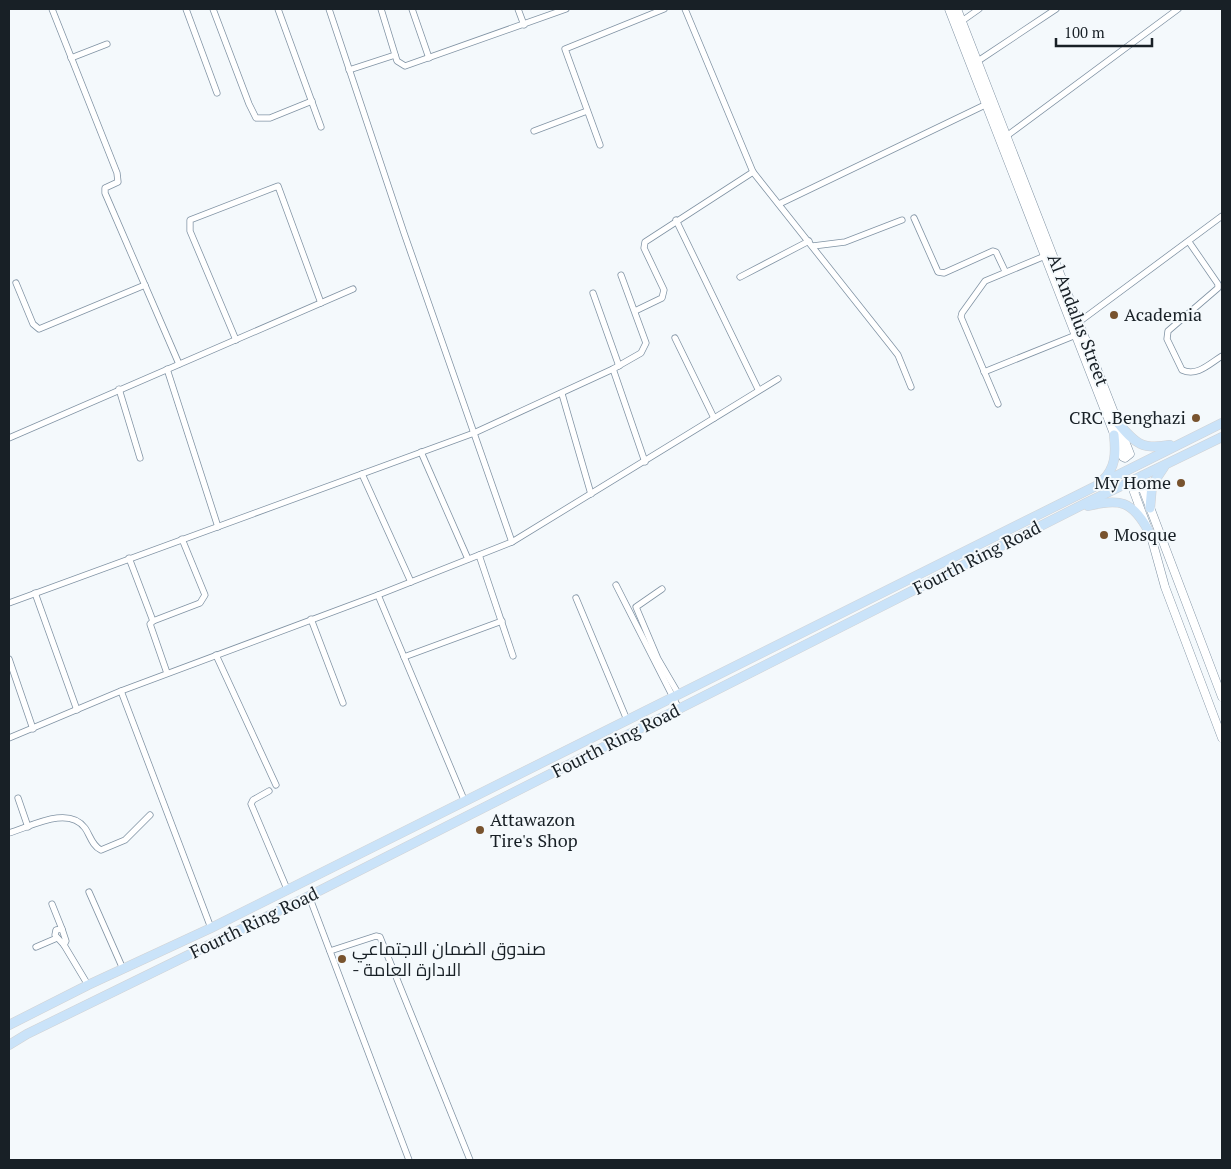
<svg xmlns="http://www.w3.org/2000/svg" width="1231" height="1169" font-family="'PT Serif',Cairo,serif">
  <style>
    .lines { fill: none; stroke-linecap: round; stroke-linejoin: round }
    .street-casing { stroke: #8093a4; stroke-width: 7 }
    .secondary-casing { stroke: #8093a4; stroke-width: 9 }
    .primary-casing { stroke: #d1d2d4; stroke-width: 10 }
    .street { stroke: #fff; stroke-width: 5.5 }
    .secondary { stroke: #fff; stroke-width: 8 }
    .primary { stroke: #cae3f9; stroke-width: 9 }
    .poi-dot { fill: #78532e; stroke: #f4f9fc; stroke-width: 2 }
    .labels { text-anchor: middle; stroke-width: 4; stroke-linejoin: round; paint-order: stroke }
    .poi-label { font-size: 18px; fill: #182026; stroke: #f4f9fc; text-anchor: start }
    .street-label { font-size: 18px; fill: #182026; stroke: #f4f9fc }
  </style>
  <rect width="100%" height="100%" fill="#f4f9fc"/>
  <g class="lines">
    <g class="street-casing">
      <g id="street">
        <path d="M52,9L117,173L118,182L105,188V193L179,364"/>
        <path d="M186,9L217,93"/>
        <path d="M213,9L249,104L256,118H270L312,101"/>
        <path d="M278,9L321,127"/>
        <path d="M329,9L404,233L512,542"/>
        <path d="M381,9L397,61L405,66L566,9"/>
        <path d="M412,9L429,58"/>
        <path d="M518,9L524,25"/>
        <path d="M685,9L753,172L891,346L898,355L911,387"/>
        <path d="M962,21L979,9"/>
        <path d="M71,58L107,44"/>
        <path d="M978,61L1056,9"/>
        <path d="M349,70L395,55"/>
        <path d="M534,131L587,111"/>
        <path d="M1008,135L1178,9"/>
        <path d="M600,145L565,49L664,9"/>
        <path d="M779,204L987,104"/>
        <path d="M914,218L938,272L944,273L993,251L996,252L1005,271"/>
        <path d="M676,220L758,389"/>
        <path d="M1189,242L1218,284V288L1168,331L1167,339L1182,370C1197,377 1209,364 1222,356"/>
        <path d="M813,246L845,242L902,220"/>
        <path d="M740,277L809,241"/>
        <path d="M16,283L33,324L39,329L145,285"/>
        <path d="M593,293L619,366"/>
        <path d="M635,311L662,298L664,290L644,248L645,242L753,172"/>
        <path d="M1079,322L1222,216"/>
        <path d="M675,338L714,418"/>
        <path d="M236,340L190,231V220L278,186L321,303"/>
        <path d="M167,369L218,527"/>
        <path d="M613,369L645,462"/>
        <path d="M984,372L1076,335"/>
        <path d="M119,389L140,458"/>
        <path d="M562,394L591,494"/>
        <path d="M998,404L961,317L962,313L985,281L1045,256"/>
        <path d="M9,438L353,289"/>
        <path d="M421,452L468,559"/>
        <path d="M362,474L411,582"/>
        <path d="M479,555L513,656"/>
        <path d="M129,558L153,621"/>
        <path d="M616,585L679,709"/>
        <path d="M662,589L636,607L658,659L679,695"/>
        <path d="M35,593L77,710"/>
        <path d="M378,595L465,802"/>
        <path d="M576,598L627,720"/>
        <path d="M9,603L474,433L613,369L641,353L646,343L621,275"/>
        <path d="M311,619L343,703"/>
        <path d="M216,655L276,785"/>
        <path d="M404,657L502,621"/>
        <path d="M9,659L33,729"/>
        <path d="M167,673L150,624L153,621L200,603L205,595L182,539"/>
        <path d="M121,691L211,928"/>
        <path d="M9,738L121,691L378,595L512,542L778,379"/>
        <path d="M269,791L253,800L251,804L287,889"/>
        <path d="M18,798L28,827"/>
        <path d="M9,833C30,827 68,805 85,828C90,835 92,846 101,850L125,840L150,815"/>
        <path d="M89,892L123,969"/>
        <path d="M309,896L409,1160"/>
        <path d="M52,904L62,929"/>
        <path d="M62,929L66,941L64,945L55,935L56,930Z"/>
        <path d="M64,945L88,985"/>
        <path d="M36,947L57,938"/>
        <path d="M330,951L376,936L380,937L470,1160"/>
      </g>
    </g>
    <g class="secondary-casing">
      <g id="secondary">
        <path d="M949,9L1123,457L1125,458L1130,454L957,9"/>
        <path d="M1222,697L1143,489L1138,487L1134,492L1152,540L1165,587L1222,738"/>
      </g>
    </g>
    <g class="primary-casing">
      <g id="primary">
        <path d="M1118,423C1136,444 1142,450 1170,445"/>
        <path d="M1102,481C1116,468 1116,453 1114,435"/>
        <path d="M1088,506C1120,498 1132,501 1148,530"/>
        <path d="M1150,508L1152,485L1164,467"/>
        <path d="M9,1025L88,985L211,928L1222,423"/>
        <path d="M9,1045L27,1034L309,896L1086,503L1222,437"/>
      </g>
    </g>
    <use href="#street" class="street"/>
    <use href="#secondary" class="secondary"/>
    <use href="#primary" class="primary"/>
  </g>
  <g class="poi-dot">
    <circle cx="1114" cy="315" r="5"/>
    <circle cx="1196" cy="418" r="5"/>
    <circle cx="1181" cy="483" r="5"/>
    <circle cx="1104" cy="535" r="5"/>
    <circle cx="480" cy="830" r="5"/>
    <circle cx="342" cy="959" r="5"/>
  </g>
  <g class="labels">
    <g class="poi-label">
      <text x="1124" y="321">Academia</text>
      <text x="1186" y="424" text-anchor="end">CRC .Benghazi</text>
      <text x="1171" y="489" text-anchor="end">My Home</text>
      <text x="1114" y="541">Mosque</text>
      <text x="490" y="826">Attawazon<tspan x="490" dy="21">Tire's Shop</tspan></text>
      <text x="352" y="955">صندوق الضمان الاجتماعي<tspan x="352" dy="21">- الادارة العامة</tspan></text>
    </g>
    <g class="street-label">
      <text transform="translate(1078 320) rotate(69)" y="6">Al Andalus Street</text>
      <text transform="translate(977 558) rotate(-27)" y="6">Fourth Ring Road</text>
      <text transform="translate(616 741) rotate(-27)" y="6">Fourth Ring Road</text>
      <text transform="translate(254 923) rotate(-26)" y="6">Fourth Ring Road</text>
    </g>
  </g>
  <rect width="1231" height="1169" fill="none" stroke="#182026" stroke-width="20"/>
  <path d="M1056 38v8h96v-8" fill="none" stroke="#182026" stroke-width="2.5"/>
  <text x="1064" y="38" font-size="15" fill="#182026" stroke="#f4f9fc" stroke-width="4" paint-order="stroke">100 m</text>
</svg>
